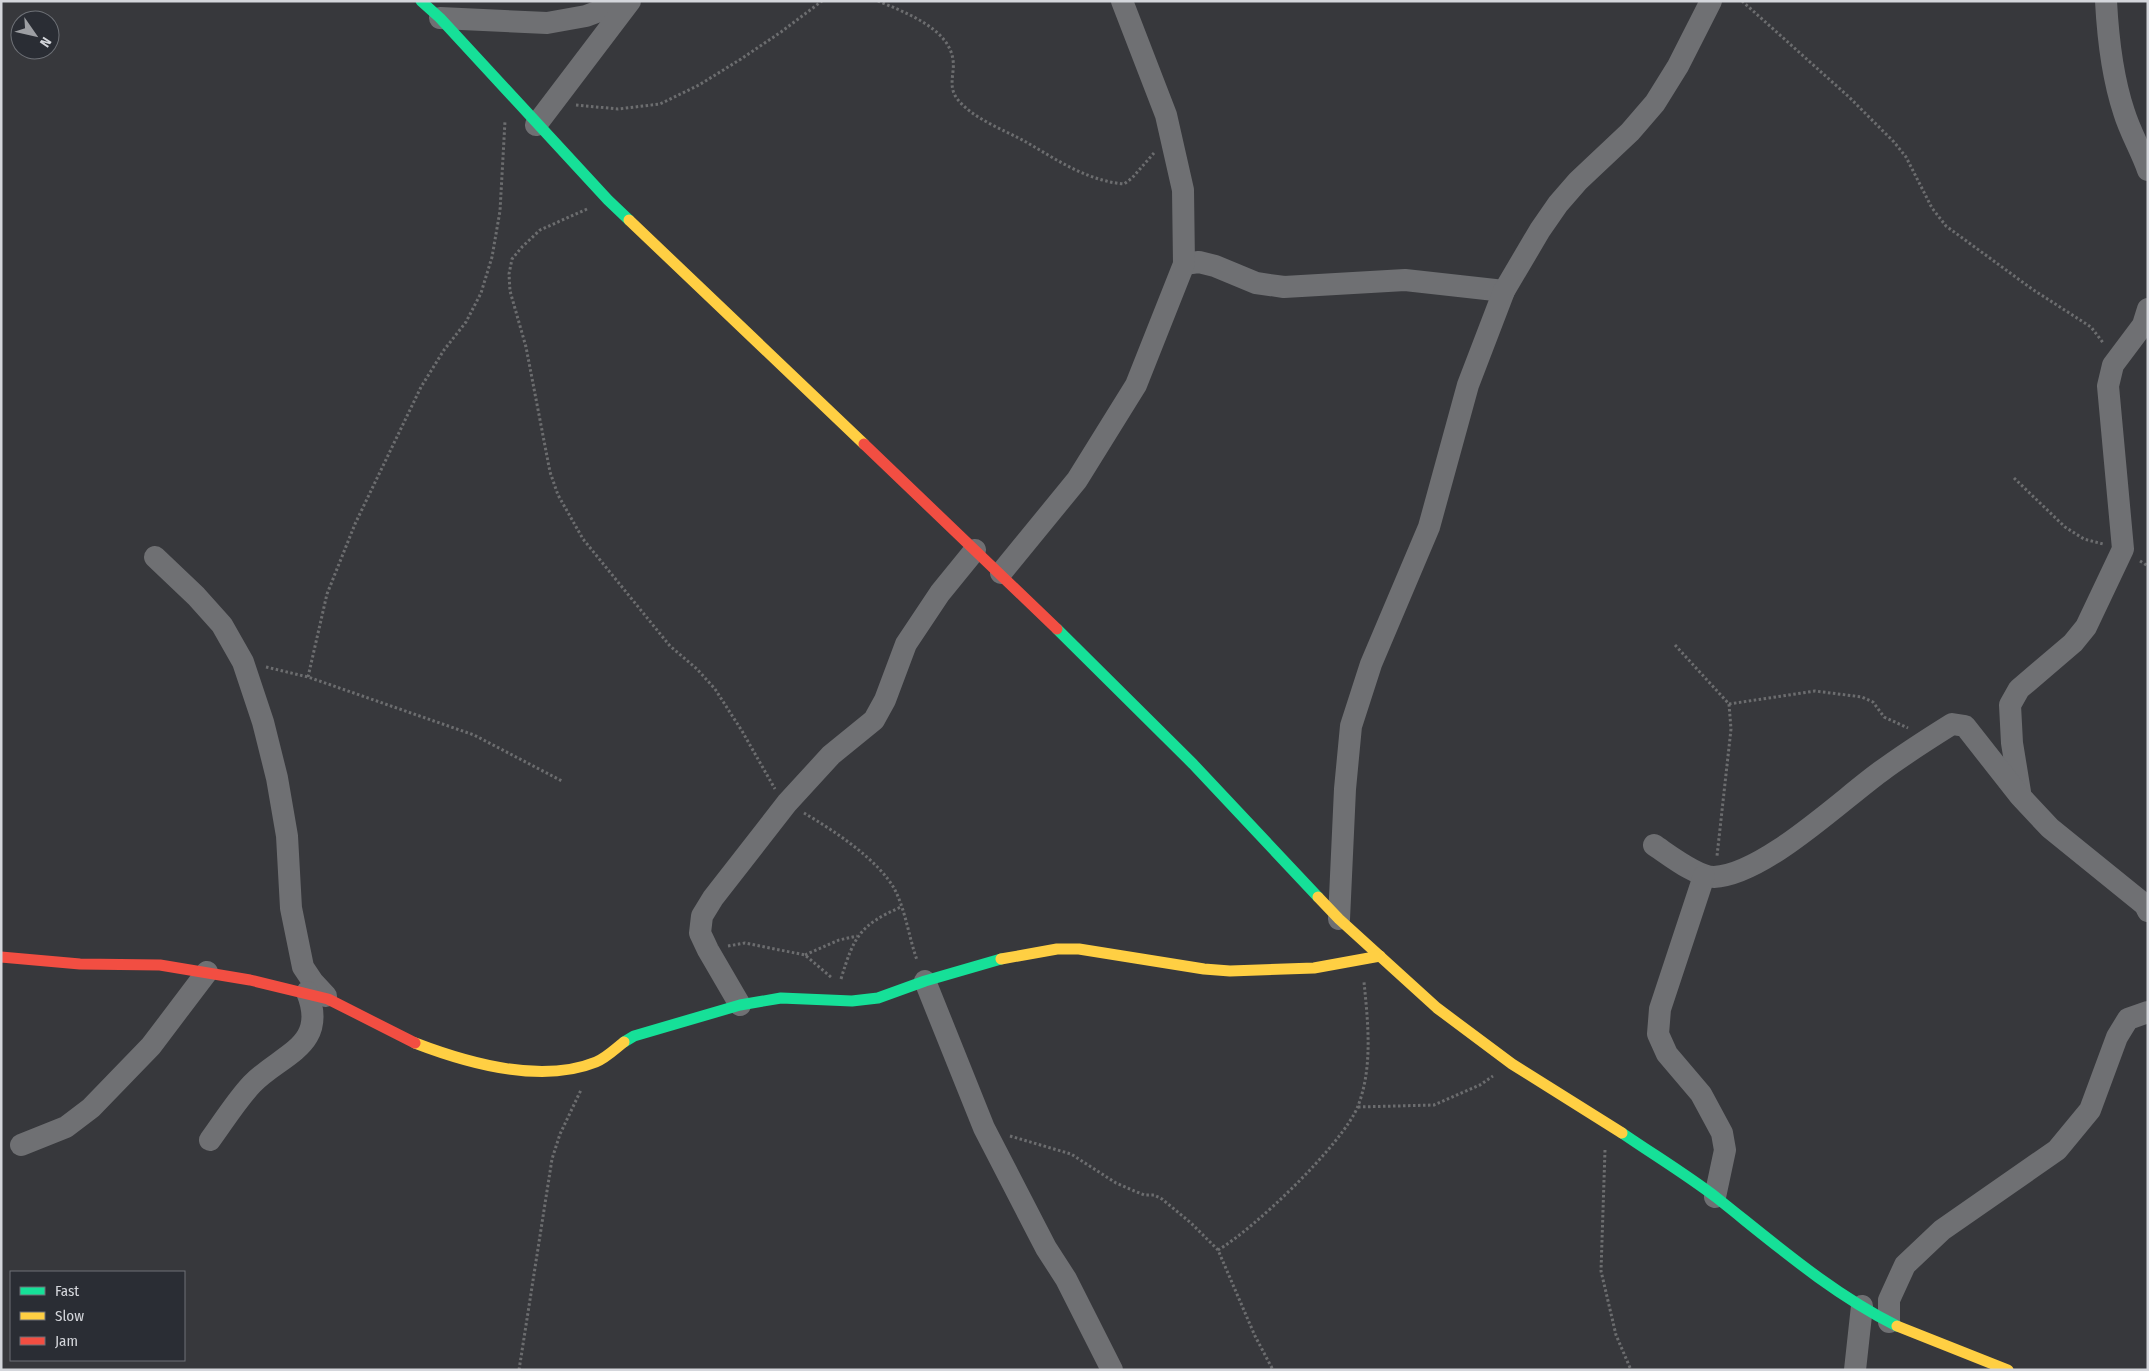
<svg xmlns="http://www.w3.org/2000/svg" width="2149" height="1371" font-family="'Fira Sans Condensed',sans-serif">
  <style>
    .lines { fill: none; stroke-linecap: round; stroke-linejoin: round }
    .path { stroke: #6c6d6f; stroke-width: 3; stroke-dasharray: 2.5 2.5; stroke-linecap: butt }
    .street { stroke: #6f7073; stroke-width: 22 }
    .fast { stroke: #16e098; stroke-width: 11 }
    .slow { stroke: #ffcf43; stroke-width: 11 }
    .jam { stroke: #f24e42; stroke-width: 11 }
  </style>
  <rect width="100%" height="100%" fill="#37383c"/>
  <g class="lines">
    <g class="path">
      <path d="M878,1C904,12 949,28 953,60C955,72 948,85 956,97C970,118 1005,130 1026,142C1047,154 1068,168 1090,176C1101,180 1112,183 1124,184L1132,178L1154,153"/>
      <path d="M1742,1L1849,97L1894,142L1906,157L1932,208L1946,226L2032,289L2091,327L2104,344"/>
      <path d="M576,105L618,109L660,104L699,85L741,59L781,32L822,1"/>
      <path d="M587,209L540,230L522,247L512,259L509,274L510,291L526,347L550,472L558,495L583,539L670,646L697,669L715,689L742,731L775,789"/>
      <path d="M2014,478L2065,527L2084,539L2103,544"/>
      <path d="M2140,561L2148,566"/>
      <path d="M1675,645L1729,704L1731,729L1717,856"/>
      <path d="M266,667L308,677L474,735L562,781"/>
      <path d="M308,677L327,594L355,524L421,387L444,350L466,322L481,293L492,257L500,211L505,121"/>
      <path d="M1729,704L1815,691L1862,697L1873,702L1884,717L1908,728"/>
      <path d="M804,813C833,830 879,860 895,890C906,912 909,938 917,960"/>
      <path d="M728,946L745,943L805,955L832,978"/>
      <path d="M805,955L839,940L857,936"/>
      <path d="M841,979C854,936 860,925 901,907"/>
      <path d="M1358,1107L1434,1105L1480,1085L1493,1076"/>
      <path d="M1010,1136L1071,1154L1116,1183L1144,1195H1154L1162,1199L1191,1223L1218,1250L1255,1336L1273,1370"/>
      <path d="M1605,1150L1601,1271L1616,1335L1631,1370"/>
      <path d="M1218,1250C1254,1229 1343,1144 1358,1106C1373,1067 1368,1023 1364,982"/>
      <path d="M519,1370L552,1159L560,1134L581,1090"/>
    </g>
    <g class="street">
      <path d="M2106,1C2108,39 2112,76 2124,112C2130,132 2141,150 2148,170"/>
      <path d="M440,18L547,23L586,16L626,1"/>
      <path d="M536,125L630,1"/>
      <path d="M1184,264L1199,262L1215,266L1256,283L1284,287L1405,280L1504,291"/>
      <path d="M155,557L196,596L222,625L243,662L263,722L277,778L287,836L291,908L303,967L313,982L326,996"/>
      <path d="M1001,573L1077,480L1136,385L1184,264L1183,190L1166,115L1122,1"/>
      <path d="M2020,792L2012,743L2010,705L2019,689L2073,643L2086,627L2123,549L2108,386L2113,365L2143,325L2148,309"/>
      <path d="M1654,845C1669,855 1697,877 1714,877C1763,875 1839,802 1880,772C1903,755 1928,739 1952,724L1965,726L2020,796L2050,828L2145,905L2148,911"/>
      <path d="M1704,876L1660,1009L1658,1034L1667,1054L1701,1094L1722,1133L1725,1150L1715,1197"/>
      <path d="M1339,919L1345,789L1351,726L1371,664L1429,527L1468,385L1504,291L1540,230L1558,204L1578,181L1630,132L1655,103L1678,66L1711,1"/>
      <path d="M925,981L984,1128L1046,1248L1066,1279L1112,1370"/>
      <path d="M740,1005L708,950L700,933L702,916L713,898L787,803L831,755L874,720L885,700L906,644L940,593L975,550"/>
      <path d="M210,1140C224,1121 236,1101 252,1084C281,1054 329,1046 307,992"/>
      <path d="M21,1145L66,1127L91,1108L151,1046L207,972"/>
      <path d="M1889,1322V1300L1905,1265L1942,1230L2057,1150L2090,1110L2117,1037L2128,1019L2148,1012"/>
      <path d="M1855,1370L1862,1306"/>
    </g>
    <g class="fast">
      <path d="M421,1L440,18L608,200L629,220"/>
      <path d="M1057,629L1193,764L1318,897"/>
      <path d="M624,1042L634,1036L740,1005L781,998L852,1001L878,998L925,981L1001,959"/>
      <path d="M1622,1133C1654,1155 1687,1175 1717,1198C1775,1244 1831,1293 1897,1326"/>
    </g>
    <g class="slow">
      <path d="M629,220L864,444"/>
      <path d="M1318,897L1339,919L1437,1008L1512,1064L1622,1133"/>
      <path d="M1001,959L1057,949H1079L1204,969L1230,971L1314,968L1380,956"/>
      <path d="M415,1043C467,1063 542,1084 596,1062C606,1058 615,1049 624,1042"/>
      <path d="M1897,1326L2008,1370"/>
    </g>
    <g class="jam">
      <path d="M864,444L1057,629"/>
      <path d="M1,957L80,964L160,965L250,980L328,999L415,1043"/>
    </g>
  </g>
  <rect width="2149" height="1371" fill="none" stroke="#d4d6db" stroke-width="5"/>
  <rect x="10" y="1271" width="175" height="90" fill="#2a2d34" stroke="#6e7177"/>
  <rect x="20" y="1287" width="25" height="8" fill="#16e098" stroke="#6e7177"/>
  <text x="55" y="1296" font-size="15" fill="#d4d6db">Fast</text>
  <rect x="20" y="1312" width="25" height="8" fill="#ffcf43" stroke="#6e7177"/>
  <text x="55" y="1321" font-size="15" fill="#d4d6db">Slow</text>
  <rect x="20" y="1337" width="25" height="8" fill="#f24e42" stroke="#6e7177"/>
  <text x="55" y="1346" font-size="15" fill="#d4d6db">Jam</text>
  <g transform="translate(35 35) rotate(124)"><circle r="24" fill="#2a2d34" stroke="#6e7177"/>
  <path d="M0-4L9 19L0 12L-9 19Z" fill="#9d9fa3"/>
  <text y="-8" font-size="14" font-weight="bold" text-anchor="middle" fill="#d4d6db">N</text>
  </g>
</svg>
